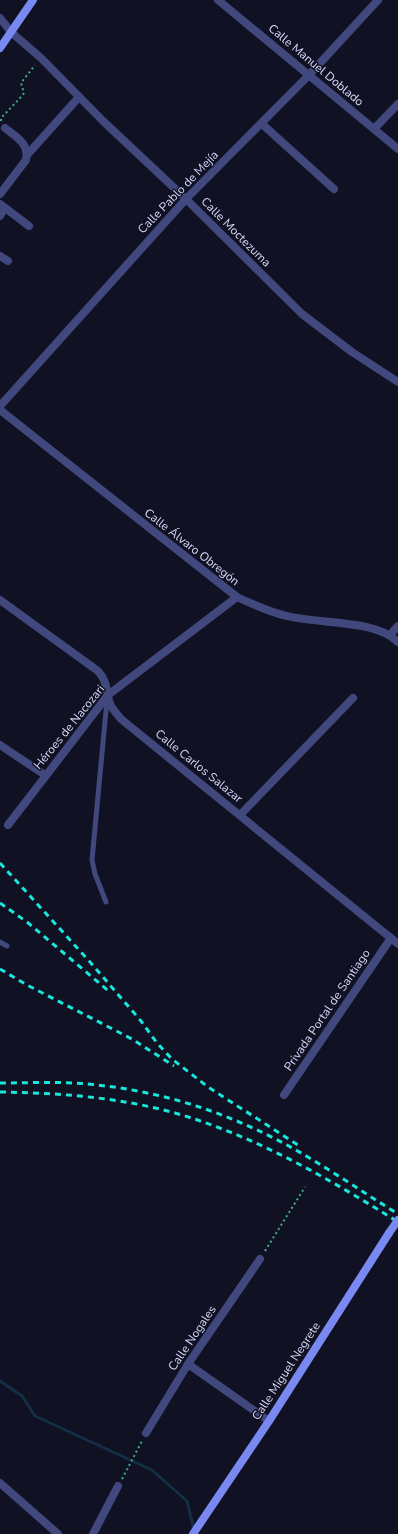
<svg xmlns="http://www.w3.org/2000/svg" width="398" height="1534" font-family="'Nunito Sans',sans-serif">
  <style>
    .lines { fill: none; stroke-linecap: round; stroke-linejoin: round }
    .stream { stroke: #142e45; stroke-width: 3 }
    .path { stroke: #3cab93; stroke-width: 2; stroke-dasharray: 2 3; stroke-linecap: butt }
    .lane { stroke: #41487e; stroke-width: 5 }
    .street { stroke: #41487e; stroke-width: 8 }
    .secondary { stroke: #7989f1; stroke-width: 8 }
    .rail { stroke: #18e7db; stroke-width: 3; stroke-dasharray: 6 5; stroke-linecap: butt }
    .secondary-bridge { stroke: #7989f1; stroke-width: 8 }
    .labels { text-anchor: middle; stroke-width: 3; stroke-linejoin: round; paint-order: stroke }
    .street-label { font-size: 12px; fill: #d8dafb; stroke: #111124 }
  </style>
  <rect width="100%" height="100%" fill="#111124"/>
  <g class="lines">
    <path class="stream" d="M0,1381L22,1396L35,1416L152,1470L187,1501L194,1530"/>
    <g class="path">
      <path d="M1,121V118L22,96L24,93L21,83L35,65"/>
      <path d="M265,1251L305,1187"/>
      <path d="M122,1479L142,1441"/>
    </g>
    <g class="lane">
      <path d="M106,902L95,874L92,860L107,700"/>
      <path d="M0,942L7,946"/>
    </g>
    <g class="street">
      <path d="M218,0L398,149"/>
      <path d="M0,18L11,32L41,58L103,121L186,199L302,314L352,352L398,382"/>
      <path d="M262,124L334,189"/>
      <path d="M374,129L398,104"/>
      <path d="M27,155L79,97"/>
      <path d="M0,194L26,160C30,144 15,136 5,128"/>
      <path d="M0,204L29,226"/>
      <path d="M0,216L5,208"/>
      <path d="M0,256L8,261"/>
      <path d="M0,406L186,199L309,75L378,0"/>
      <path d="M0,410L237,597C252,604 267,611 283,615C316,625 373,618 398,642"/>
      <path d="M0,600L98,671C109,683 105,693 111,706C114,711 118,715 121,719L398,944"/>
      <path d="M390,635L398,626"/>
      <path d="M0,745L45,775"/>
      <path d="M240,815L353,698"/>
      <path d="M8,825L108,695L237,597"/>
      <path d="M284,1095L391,938"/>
      <path d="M188,1364L269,1421"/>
      <path d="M146,1433L188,1364L260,1259"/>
      <path d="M0,1483L58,1534"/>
      <path d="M93,1534L118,1486"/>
    </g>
    <g class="secondary">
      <path d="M0,48L33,0"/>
      <path d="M193,1534L269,1421L389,1233"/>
    </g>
    <g class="rail">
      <path d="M0,863L90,962L141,1021L157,1043L172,1059L208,1087L298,1145"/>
      <path d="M0,903L27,922L111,993"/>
      <path d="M0,969L27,985L132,1039L174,1066"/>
      <path d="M0,1083C32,1083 65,1081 97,1085C164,1092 228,1113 287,1145C325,1166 361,1191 398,1214"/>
      <path d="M0,1092C58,1093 118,1097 175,1113C255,1136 328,1178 398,1222"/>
    </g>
    <path class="secondary-bridge" d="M389,1233L398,1220"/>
  </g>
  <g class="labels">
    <g class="street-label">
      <text transform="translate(316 65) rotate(40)" y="4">Calle Manuel Doblado</text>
      <text transform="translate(178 192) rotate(-46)" y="4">Calle Pablo de Mejía</text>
      <text transform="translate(236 232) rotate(45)" y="4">Calle Moctezuma</text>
      <text transform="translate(192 547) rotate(38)" y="4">Calle Álvaro Obregón</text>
      <text transform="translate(69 727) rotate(-51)" y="4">Héroes de Nacozari</text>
      <text transform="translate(199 766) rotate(39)" y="4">Calle Carlos Salazar</text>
      <text transform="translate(327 1010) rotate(-56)" y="4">Privada Portal de Santiago</text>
      <text transform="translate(192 1338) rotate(-56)" y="4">Calle Nogales</text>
      <text transform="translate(286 1371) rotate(-57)" y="4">Calle Miguel Negrete</text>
    </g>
  </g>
</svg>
